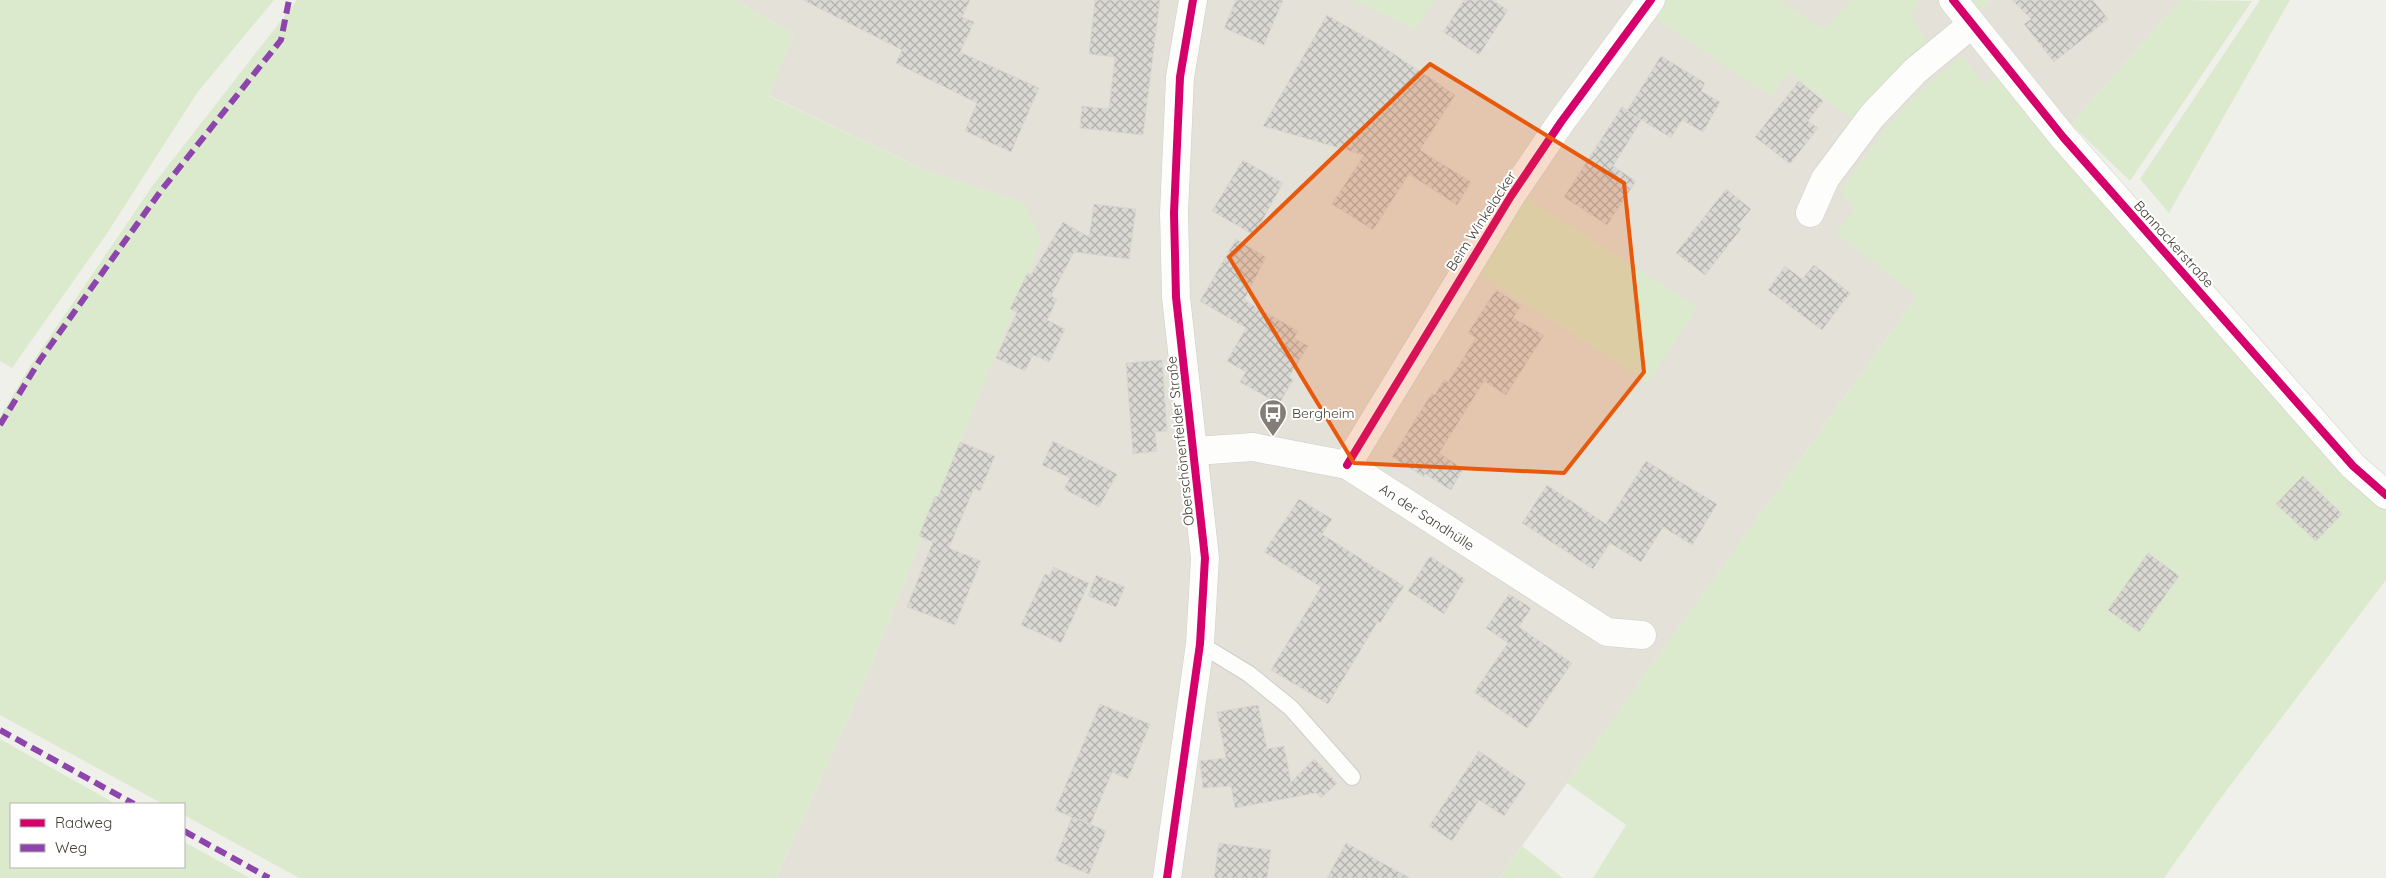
<svg xmlns="http://www.w3.org/2000/svg" width="2386" height="878" font-family="Quicksand,sans-serif">
  <style>
    .residential { fill: #e4e2d8 }
    .green { fill: #dbeacc }
    .building { fill: url(#building-cross-hatch); stroke: #d8d7d0 }
    .lines { fill: none; stroke-linecap: round; stroke-linejoin: round }
    .service-casing { stroke: #cecdc8; stroke-width: 18 }
    .minor-casing { stroke: #cecdc8; stroke-width: 29 }
    .service { stroke: #fdfdfc; stroke-width: 16 }
    .minor { stroke: #fdfdfc; stroke-width: 28 }
    .quiet { stroke: #8e44ad; stroke-width: 6; stroke-dasharray: 12 6; stroke-linecap: butt }
    .cycleway-casing { stroke: #fff; stroke-width: 11 }
    .cycleway { stroke: #d6006c; stroke-width: 8 }
    .marked { fill: #e8590c; fill-opacity: 0.2; stroke: #e8590c; stroke-width: 4; stroke-linejoin: round }
    .labels { text-anchor: middle; stroke-width: 4; stroke-linejoin: round; paint-order: stroke }
    .street-label { font-size: 14px; fill: #464137; stroke: #fff }
    .poi-label { font-size: 14px; fill: #464137; stroke: #fff; text-anchor: start }
  </style>
  <defs>
    <pattern id="building-cross-hatch" width="8" height="8" patternUnits="userSpaceOnUse" patternTransform="scale(1.25)"><rect width="8" height="8" fill="#dad8d3"/><path d="M0 0l8 8M0 8l8-8" fill="none" stroke="#b3b1ac"/></pattern>
  </defs>
  <rect width="100%" height="100%" fill="#f0f0eb"/>
  <path class="residential" d="M735,0H1972L1980,10L1992,0H2181L2071,124L2052,140L1917,296L1499,878H776L868,673L938,497L1024,203L925,170L768,95L794,34Z"/>
  <g class="green">
    <path d="M0,0H274L197,93L106,235L12,368L0,361Z"/>
    <path d="M297,0H735L794,34L769,96L925,170L1024,203L1041,241L868,673L776,878H299L184,815V804H163L0,715V417L32,363L153,185Z"/>
    <path d="M1354,0H1434L1415,30Z"/>
    <path d="M1666,0H1779L1824,30L1851,0H1917L1920,4L1909,14L1930,44L1856,122L1789,72L1770,96L1654,17Z"/>
    <path d="M1972,0H1992L1980,10Z"/>
    <path d="M2181,0L2252,1L2130,181L2071,124Z"/>
    <path d="M2260,0H2290L2169,213L2140,179Z"/>
    <path d="M1962,56L1985,85L2000,73L2307,431L2386,508V580L2220,799L2164,878H1593L1626,825L1567,783L1917,296L1836,233L1855,208L1843,197V186L1897,114L1928,84Z"/>
    <path d="M1526,198L1697,307L1648,382L1478,273Z"/>
    <path d="M0,739L116,804H11V867H184V842L250,878H0Z"/>
    <path d="M1522,846L1563,878H1499Z"/>
  </g>
  <g class="building">
    <path d="M803,0H970L962,17L974,22L960,52L1039,88L1011,152L965,131L977,103L896,63L902,50Z"/>
    <path d="M1095,0H1160L1143,135L1080,128L1082,106L1109,109L1115,57L1089,54Z"/>
    <path d="M1236,0H1283L1264,45L1224,28Z"/>
    <path d="M1464,0H1492L1508,10L1479,55L1443,32Z"/>
    <path d="M2012,0H2093L2108,19L2054,62L2024,24L2031,19Z"/>
    <path d="M1327,15L1388,50L1455,95L1420,150L1471,182L1457,205L1409,174L1373,230L1332,204L1364,155L1263,126Z"/>
    <path d="M1661,56L1705,83L1701,91L1720,102L1703,132L1682,120L1671,138L1627,111Z"/>
    <path d="M1799,81L1823,101L1808,121L1818,128L1790,164L1755,137Z"/>
    <path d="M1622,107L1641,121L1613,166L1636,181L1607,225L1564,197Z"/>
    <path d="M1243,160L1283,183L1254,235L1212,211Z"/>
    <path d="M1726,189L1751,209L1737,226L1741,229L1705,275L1676,253Z"/>
    <path d="M1094,204L1136,209L1129,259L1074,252L1051,296L1057,299L1047,320L1065,329L1049,362L1033,355L1025,371L996,358L1017,312L1010,309L1027,274L1031,275L1063,222L1089,237Z"/>
    <path d="M1236,239L1266,257L1244,300L1298,331L1294,338L1308,346L1289,377L1293,380L1279,404L1240,382L1246,372L1227,361L1246,328L1200,301Z"/>
    <path d="M1814,265L1850,293L1822,330L1768,290L1785,266L1802,279Z"/>
    <path d="M1496,290L1521,306L1513,318L1544,335L1506,395L1484,381L1439,453L1463,469L1451,490L1425,474L1424,477L1392,457L1432,393L1435,395L1444,380L1448,382L1476,338L1468,333Z"/>
    <path d="M1162,360L1167,431L1155,432L1157,451L1133,454L1126,363Z"/>
    <path d="M1053,441L1117,474L1099,507L1064,489L1070,478L1042,465Z"/>
    <path d="M960,442L995,456L980,491L974,488L949,548L981,561L955,625L907,607L933,542L919,536L935,496L938,497Z"/>
    <path d="M1646,461L1717,504L1692,545L1663,527L1641,562L1610,543L1593,569L1522,523L1547,485L1606,524Z"/>
    <path d="M2303,476L2342,514L2316,541L2276,504Z"/>
    <path d="M1299,499L1332,519L1322,534L1404,586L1380,623L1378,621L1328,704L1271,670L1321,587L1264,552Z"/>
    <path d="M2148,553L2179,576L2139,632L2108,610Z"/>
    <path d="M1430,556L1465,579L1444,614L1408,591Z"/>
    <path d="M1053,567L1089,583L1061,643L1021,625L1045,574L1050,576Z"/>
    <path d="M1096,575L1125,587L1116,607L1088,596Z"/>
    <path d="M1509,594L1531,608L1519,627L1572,663L1527,728L1474,692L1508,643L1486,628Z"/>
    <path d="M1100,704L1150,724L1128,779L1112,772L1090,825L1078,819L1106,831L1089,874L1055,860L1072,817L1055,810Z"/>
    <path d="M1258,705L1267,749L1284,746L1291,782L1314,759L1337,783L1321,798L1316,793L1235,808L1231,786L1203,788L1200,761L1226,758L1217,712Z"/>
    <path d="M1479,751L1526,783L1504,816L1479,800L1452,841L1429,826Z"/>
    <path d="M1219,843L1271,850L1267,878H1214Z"/>
    <path d="M1346,843L1410,878H1327Z"/>
  </g>
  <g class="lines">
    <g class="service-casing">
      <path id="service" d="M1200,644L1249,674L1291,708L1352,777"/>
    </g>
    <g class="minor-casing">
      <g id="minor">
        <path d="M1953,0L2063,137L2353,466L2386,495"/>
        <path d="M1810,213L1825,179L1872,116L1915,71L1971,25"/>
        <path d="M1195,451L1253,447L1347,465L1607,632L1642,635"/>
        <path d="M1347,465L1511,196L1561,122L1651,0"/>
        <path d="M1167,878L1200,644L1205,558L1176,297L1174,213L1180,77L1193,0"/>
      </g>
    </g>
    <use href="#service" class="service"/>
    <use href="#minor" class="minor"/>
    <g class="quiet">
      <path d="M0,425L40,360L160,192L281,40L289,0"/>
      <path d="M0,730L134,804"/>
      <path d="M184,831L269,878"/>
    </g>
    <g class="cycleway-casing">
      <g id="cycleway">
        <path d="M1953,0L2063,137L2353,466L2386,495"/>
        <path d="M1347,465L1511,196L1561,122L1651,0"/>
        <path d="M1167,878L1200,644L1205,558L1176,297L1174,213L1180,77L1193,0"/>
      </g>
    </g>
    <use href="#cycleway" class="cycleway"/>
  </g>
  <path class="marked" d="M1430,64L1624,183L1644,372L1564,473L1354,463L1229,257Z"/>
  <defs>
    <g id="bus-pin" transform="scale(1.4375)"><path d="M0 17L-7.5 6A9.5 9.5 0 1 1 7.5 6Z" fill="#827e76" stroke="#fff"/><path d="M-5-6H5V4H4V6H2V4H-2V6H-4V4H-5ZM-3.5-4V0h7V-4ZM-3.5 1.2v1.5H-2V1.2ZM2 1.2v1.5H3.5V1.2Z" fill="#fff"/></g>
  </defs>
  <g fill-rule="evenodd">
    <use href="#bus-pin" x="1273" y="413"/>
  </g>
  <g class="labels">
    <g class="street-label">
      <text transform="translate(1481 221) rotate(-57)" y="5">Beim Winkelacker</text>
      <text transform="translate(2174 244) rotate(48)" y="5">Bannackerstraße</text>
      <text transform="translate(1180 441) rotate(-96)" y="5">Oberschönenfelder Straße</text>
      <text transform="translate(1427 517) rotate(33)" y="5">An der Sandhülle</text>
    </g>
    <g class="poi-label">
      <text x="1292" y="418">Bergheim</text>
    </g>
  </g>
  <rect x="10" y="803" width="175" height="65" fill="#ffffff" stroke="#b5b3af"/>
  <rect x="20" y="819" width="25" height="8" fill="#d6006c" stroke="#b5b3af"/>
  <text x="55" y="828" font-size="15" fill="#464137">Radweg</text>
  <rect x="20" y="844" width="25" height="8" fill="#8e44ad" stroke="#b5b3af"/>
  <text x="55" y="853" font-size="15" fill="#464137">Weg</text>
</svg>
